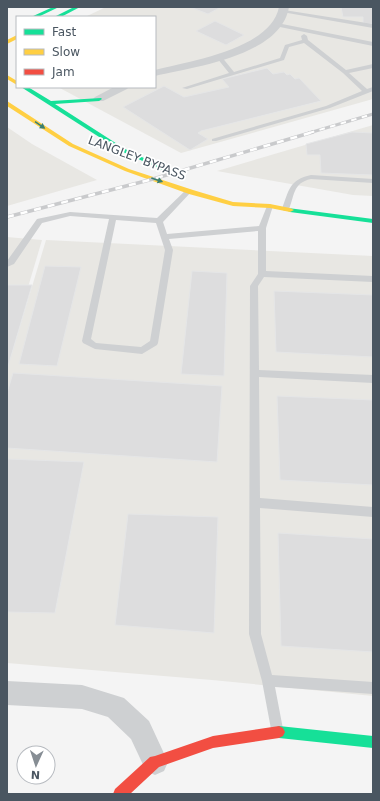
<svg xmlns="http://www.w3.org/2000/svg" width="380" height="801" font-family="'DejaVu Sans',sans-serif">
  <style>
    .commercial { fill: #e8e7e3 }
    .building { fill: #ddddde; stroke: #e5e6e7 }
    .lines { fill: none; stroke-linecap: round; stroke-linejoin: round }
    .lane { fill: #ced0d2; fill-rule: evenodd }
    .street { fill: #ced0d2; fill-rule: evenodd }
    .fast { fill: #16e098; fill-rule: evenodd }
    .slow { fill: #ffcf43; fill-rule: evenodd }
    .jam { fill: #f24e42; fill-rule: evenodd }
    .rail-far1-casing { stroke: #c9cacc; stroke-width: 3 }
    .rail-casing { stroke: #c9cacc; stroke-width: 3.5 }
    .rail-far1 { stroke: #fff; stroke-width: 2; stroke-dasharray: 5.5; stroke-linecap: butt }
    .rail { stroke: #fff; stroke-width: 2.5; stroke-dasharray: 7; stroke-linecap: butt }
    .oneway { fill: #3a7f72 }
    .labels { text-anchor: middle; stroke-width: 3.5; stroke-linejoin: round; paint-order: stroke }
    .far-street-label { font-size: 12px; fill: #4a5661; stroke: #fff }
  </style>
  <rect width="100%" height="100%" fill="#f4f4f4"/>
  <g class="commercial">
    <path d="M106,7H373V99L181,153L58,87H155V17H85Z"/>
    <path d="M373,125V196L353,195L217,171Z"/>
    <path d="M7,127L32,144L97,180L7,206Z"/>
    <path d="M7,237L42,240L7,358Z"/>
    <path d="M46,240L373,256V696L212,680L7,663V370Z"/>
  </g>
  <g class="building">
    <path d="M190,7H221L208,14Z"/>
    <path d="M341,7H373V24L363,23V17H343Z"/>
    <path d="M215,21L244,35L226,45L196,31Z"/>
    <path d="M267,68L273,74L284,72L287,75L290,74L295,79L299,78L321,101L201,131L198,133L208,139L190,150L123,107L164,86L184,97L229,87L222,79Z"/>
    <path d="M352,132L373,133V175L321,173L320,155H307L306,144Z"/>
    <path d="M45,266L81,267L57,366L19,364Z"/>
    <path d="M192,271L227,273L224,376L181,374Z"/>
    <path d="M7,285H32L7,370Z"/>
    <path d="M274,291L373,295V357L276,352Z"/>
    <path d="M13,373L222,386L217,462L7,448V393Z"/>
    <path d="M277,396L373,400V485L280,480Z"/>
    <path d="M7,459L84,462L55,613L7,612Z"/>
    <path d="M128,514L218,517L214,633L115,625Z"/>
    <path d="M278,533L373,539V652L281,646Z"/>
  </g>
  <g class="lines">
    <g class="lane">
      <path d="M284,10L373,24V28L282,12V11Z"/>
      <path d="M277,23L373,42V46L275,26V24Z"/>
      <path d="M304,34L307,36L308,40L346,70L373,64V68L349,73L367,89L373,87V91L330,108L216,141H212V139L326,106L362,91L343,73L304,43L289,47L284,60L187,89L182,88L229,73L217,58V56H221L234,72L280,58L285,45L302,40L301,36Z"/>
      <path d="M311,175L373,179V183L311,179C292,183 295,196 288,211H284L282,209C289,190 289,180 311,175Z"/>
      <path d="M187,189H189L192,191L163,222L167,234L259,226L267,206L270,204L273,206L266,228V271L373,276V282L264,277L258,286L259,370L373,375V383L259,377L260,498L373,507V517L260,508L261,634L272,675L373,682V694L275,687L283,729L281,733L277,735L273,733L271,729L262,681L249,634L250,286L258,274V231L169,239L173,250L158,343L157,345L142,354L95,349L83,343L82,341L109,219L70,216L42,223L14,264L7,267V261L37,219L70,212L157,218ZM116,220L156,223L165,250L150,341L141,347L96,343L91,339Z"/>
    </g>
    <g class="street">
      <path d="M279,7H289C281,56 194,67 155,76V70C190,61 271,49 279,7Z"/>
      <path d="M114,87H129L127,89L103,101H95L93,99L95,97Z"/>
      <path d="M7,681L82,685L124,698L149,721L168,762L164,771L155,775L146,771L131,739L108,717L82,709L7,705Z"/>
    </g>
    <g class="fast">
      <path d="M53,7H59L38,17H31Z"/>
      <path d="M74,7H80L61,17H54Z"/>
      <path d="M21,87H28L51,101L101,98L102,99L99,101L55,104L125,149L167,169L164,171L162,170L121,151Z"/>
      <path d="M288,208L373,219V223L290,212L286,210Z"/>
      <path d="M279,726L373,736V748L279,738L275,736L273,732L275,728Z"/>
    </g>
    <g class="slow">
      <path d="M17,35V39L7,44V40Z"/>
      <path d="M7,75L17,81V85L7,79Z"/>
      <path d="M7,101L73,144L129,169L193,190L233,202L270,204L290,208L294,210L290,212L270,208L233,206L189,194L125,171L69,146L7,106Z"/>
    </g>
    <path class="jam" d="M279,726L283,728L285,732L283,736L279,738L213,748L159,767L130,794H113L115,789L150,757L155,756L213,736Z"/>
    <g class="rail-far1-casing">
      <path id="rail-far1" d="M309,133L373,114"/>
    </g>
    <g class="rail-casing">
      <path id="rail" d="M7,217L153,179L313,132"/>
    </g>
    <use href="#rail-far1" class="rail-far1"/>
    <use href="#rail" class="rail"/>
  </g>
  <defs><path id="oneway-solid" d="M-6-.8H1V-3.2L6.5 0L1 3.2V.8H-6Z"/></defs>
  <g class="oneway">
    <use href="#oneway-solid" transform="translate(40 125) rotate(34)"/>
    <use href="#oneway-solid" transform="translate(157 180) rotate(19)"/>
  </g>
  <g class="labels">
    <g class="far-street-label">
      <text transform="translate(137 158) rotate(21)" y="4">LANGLEY BYPASS</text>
    </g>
  </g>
  <rect width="380" height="801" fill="none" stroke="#4a5661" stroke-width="16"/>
  <rect x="16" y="16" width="140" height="72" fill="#ffffff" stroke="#b7bbc0"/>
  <rect x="24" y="29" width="20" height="6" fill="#16e098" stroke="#b7bbc0"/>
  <text x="52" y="36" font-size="12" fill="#4a5661">Fast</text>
  <rect x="24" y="49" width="20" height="6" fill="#ffcf43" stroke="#b7bbc0"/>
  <text x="52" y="56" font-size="12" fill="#4a5661">Slow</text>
  <rect x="24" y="69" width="20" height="6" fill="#f24e42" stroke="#b7bbc0"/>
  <text x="52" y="76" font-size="12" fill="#4a5661">Jam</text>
  <g transform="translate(36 765) rotate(183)"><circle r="19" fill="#ffffff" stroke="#b7bbc0"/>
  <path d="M0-3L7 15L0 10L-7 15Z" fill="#868d94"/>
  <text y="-6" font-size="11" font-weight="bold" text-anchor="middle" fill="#4a5661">N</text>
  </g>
</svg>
